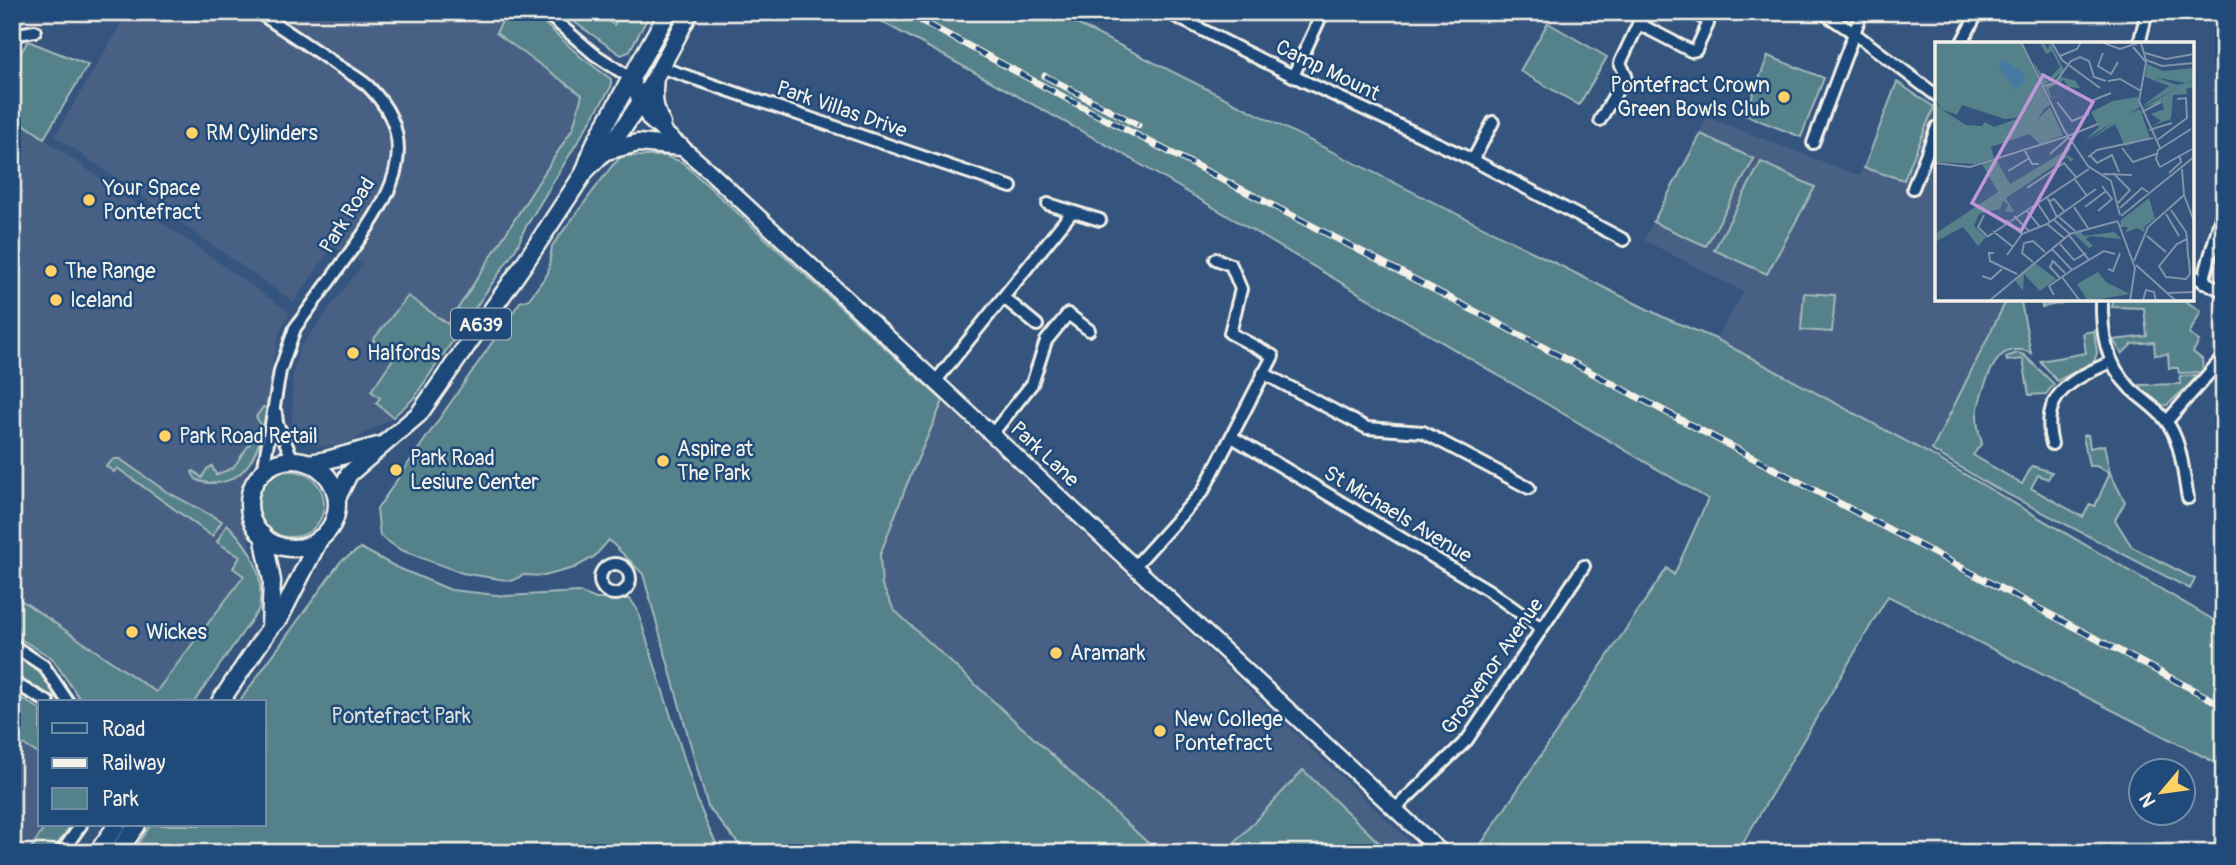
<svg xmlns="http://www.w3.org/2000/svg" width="2236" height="865" font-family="Pangolin,sans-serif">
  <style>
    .built { fill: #486085 }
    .green { fill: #55818a; stroke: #a4b9b9; stroke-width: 2 }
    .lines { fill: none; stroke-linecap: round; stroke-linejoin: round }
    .minor-casing { stroke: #f4f1e8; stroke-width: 16 }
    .secondary-casing { stroke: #f4f1e8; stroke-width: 19 }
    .primary-casing { stroke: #f4f1e8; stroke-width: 21 }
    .minor { stroke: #1f4a7a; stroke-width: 10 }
    .secondary { stroke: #1f4a7a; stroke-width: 14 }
    .primary { stroke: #1f4a7a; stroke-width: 16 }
    .rail-casing { stroke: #f4f1e8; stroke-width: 7 }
    .rail { stroke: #1f4a7a; stroke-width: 4.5; stroke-dasharray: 13; stroke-linecap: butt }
    .poi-dot { fill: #ffd166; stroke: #1f4a7a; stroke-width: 2.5 }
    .labels { text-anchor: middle; stroke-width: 5; stroke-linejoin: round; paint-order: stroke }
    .shield { fill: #1f4a7a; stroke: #b4bfc7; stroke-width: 2 }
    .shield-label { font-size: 19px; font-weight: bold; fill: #f4f1e8 }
    .street-label { font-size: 21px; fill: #f4f1e8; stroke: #1f4a7a }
    .poi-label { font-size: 21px; fill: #f4f1e8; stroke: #1f4a7a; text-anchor: start }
    .park-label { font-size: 21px; fill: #dce0da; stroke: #1f4a7a }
    .inset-road { fill: none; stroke: #8193a9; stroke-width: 2 }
    .view { fill: #be98d6; fill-opacity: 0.15; stroke: #be98d6; stroke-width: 3.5 }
    .inset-edge { fill: none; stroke: #f4f1e8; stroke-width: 3.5 }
  </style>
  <rect width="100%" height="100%" fill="#35557f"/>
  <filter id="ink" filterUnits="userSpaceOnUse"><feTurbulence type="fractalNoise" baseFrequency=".0143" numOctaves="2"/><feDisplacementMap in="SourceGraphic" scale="14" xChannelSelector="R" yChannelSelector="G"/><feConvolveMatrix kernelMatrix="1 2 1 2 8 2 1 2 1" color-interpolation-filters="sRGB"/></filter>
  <g filter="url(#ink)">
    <g class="built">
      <path d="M128,12H507L496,33L582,96L573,128L448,324L413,399L393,417L355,439L339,445L321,446L309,444L292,427L293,374L299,349L363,264L333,246L294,302L55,136Z"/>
      <path d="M1897,82L1937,109V299H2007L1930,454L1716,339L1744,292L1644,240L1707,117L1860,176Z"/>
      <path d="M12,116L290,313L280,332L271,369L262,442L246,474L243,510L251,552L244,576L156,693L12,594Z"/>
      <path d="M943,401L1422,853H1159L894,610L882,585L880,555L907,484Z"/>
      <path d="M12,737L40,755V825H46L28,853H12Z"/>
    </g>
    <g class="green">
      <path d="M507,12H532L581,57L611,79V87L524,230L517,247L413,399L393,417L376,403L380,398L371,391L395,356L373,340L408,296L448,324L573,128L582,95L496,33Z"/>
      <path d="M560,12H594L614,25L623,12H651L629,52L621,55Z"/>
      <path d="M864,12H1053L1665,318L1716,339L1930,454L2224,626V767L1888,596L1737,853H1475L1667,568L1674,575L1708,499L1116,150Z"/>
      <path d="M1548,23L1607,57L1579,105L1520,71Z"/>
      <path d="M28,41L88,65L44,138L12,116V67Z"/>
      <path d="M1768,56L1824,78L1801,137L1745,115Z"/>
      <path d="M1897,82L1934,107L1904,180L1864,168Z"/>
      <path d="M1701,134L1754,159L1706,246L1653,222Z"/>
      <path d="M622,156H665L682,162L943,401L907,484L880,555L882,585L894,610L1159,853H746L708,807L643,574L609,540L594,557L574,568L544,576L523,575L512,581L462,573L401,550L380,536L377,509L520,302L529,299L548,273L552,246L612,166Z"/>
      <path d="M1761,162L1815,187L1767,274L1714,250Z"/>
      <path d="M1804,293L1835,295L1832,332L1801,330Z"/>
      <path d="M2007,299H2061L2062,303L2042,307L2041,301H2037L2036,299L2021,302L2031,353C2002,341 1992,365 1984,387C1981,396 1978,406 1977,415C1977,424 1979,434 1982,443L1973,455L2022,484L2032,466L2052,472L2048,479L2038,475L2031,488L2083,517L2090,504L2095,506L2110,473L2096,466H2089L2083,436L2088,435L2090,448L2104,445L2110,473L2125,502L2115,520L2132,547L2195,579L2190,589L1988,484L1932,450Z"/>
      <path d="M2114,299H2182L2201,311L2189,334L2199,341L2193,352L2202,359L2203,372L2179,373L2178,368H2169L2168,354L2155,355L2154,342L2132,344L2122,354L2113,340L2147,336L2144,308L2112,307Z"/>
      <path d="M2094,331L2097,353L2094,362L2057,381L2040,361L2086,353L2083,333Z"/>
      <path d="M2017,353L2024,355L2054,384L2046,394L2029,395L2023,359L2007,361L2006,357Z"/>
      <path d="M2200,375L2167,405L2163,406L2143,391L2140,385L2180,384V376Z"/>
      <path d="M263,407L268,408C261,441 252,485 209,483C200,482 195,481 192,472L194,471L202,478L207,469L212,466L216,475L233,468L262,426L256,417Z"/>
      <path d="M114,459H120L167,492L222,521L212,536L117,468L114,472L106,466Z"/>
      <circle cx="291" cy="504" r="33"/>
      <path d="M227,524C252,549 265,573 259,609L194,702H82L52,658L12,634V594L156,692L244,576L233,568L240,557L217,542Z"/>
      <path d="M361,548L396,567L451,590L506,596L579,592L596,599H630L637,609L698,802L708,827L721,853H131L151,825H264V702H239L341,561Z"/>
      <path d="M12,653C35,661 47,681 59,700L12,675Z"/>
      <path d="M12,693L40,709V755L12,737Z"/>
      <path d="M1303,770L1390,853H1225Z"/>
      <path d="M46,825H71L51,853H28Z"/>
    </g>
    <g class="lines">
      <g class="minor-casing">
        <g id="minor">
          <path d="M258,12C283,29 309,46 334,63C345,71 360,78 369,87C428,146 385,205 346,258C329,282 312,305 295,328L280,371L263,472"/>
          <path d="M545,12L594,54L632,79"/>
          <path d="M1167,12L1293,76L1473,160L1624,240"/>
          <path d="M1822,12L1854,33L1937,96"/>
          <path d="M1639,24L1691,51L1696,50L1708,24L1707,20L1692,12"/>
          <path d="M12,35L35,31"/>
          <path d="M1961,44L1978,12"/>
          <path d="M2139,44L2147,12"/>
          <path d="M660,67L1011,187"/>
          <path d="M1293,76L1323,12"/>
          <path d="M1600,120L1626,75L1620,63L1644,12"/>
          <path d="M1813,143L1862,12"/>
          <path d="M1473,160L1493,122"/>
          <path d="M1913,188L1937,127"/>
          <path d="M1048,204L1100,220"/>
          <path d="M2192,275L2224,292"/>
          <path d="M2203,282L2224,206"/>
          <path d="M1004,298L1037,325"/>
          <path d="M2102,299C2101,332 2106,364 2130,388C2141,399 2157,408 2166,421C2182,441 2183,474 2188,498"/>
          <path d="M1263,373L1367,428L1423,432L1529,488"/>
          <path d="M935,382L1072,212"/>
          <path d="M276,413L277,423L293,460"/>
          <path d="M2167,421L2219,362"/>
          <path d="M992,434L1032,384L1046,341L1068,314L1089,330"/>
          <path d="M1232,437L1488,590L1541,628"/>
          <path d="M2052,444C2039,395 2072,379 2111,362"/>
          <circle cx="615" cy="579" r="15"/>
          <path d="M1135,566L1203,491L1273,356L1230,333L1241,289L1231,265L1216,259"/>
          <path d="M12,645L44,666L68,702"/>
          <path d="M12,682L48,702"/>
          <path d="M1394,810L1467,740L1584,566"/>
          <path d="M61,853L81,825"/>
        </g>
      </g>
      <g class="secondary-casing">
        <g id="secondary">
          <path d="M656,77C654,96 654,107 663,124"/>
          <path d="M632,79L640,103L650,120L707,169L1442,853"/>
        </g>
      </g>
      <g class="primary-casing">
        <g id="primary">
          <path d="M606,151L638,143L681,147"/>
          <path d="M586,170C633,127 660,68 690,12"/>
          <circle cx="293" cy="504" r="44"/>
          <path d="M309,463L327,460L378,446"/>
          <path d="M337,498L349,474L419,414L524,264L584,173L595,143L668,12"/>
          <path d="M263,535L272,581L270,628"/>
          <path d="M220,702L270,628L280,617L320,538"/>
          <path d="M97,853L117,825"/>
          <path d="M117,853L137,825"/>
        </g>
      </g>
      <use href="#minor" class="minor"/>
      <use href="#secondary" class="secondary"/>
      <use href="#primary" class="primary"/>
      <g class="rail-casing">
        <g id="rail">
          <path d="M905,12L1090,111L1353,247L2224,706"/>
          <path d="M1045,76L1138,125"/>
        </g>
      </g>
      <use href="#rail" class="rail"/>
    </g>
  </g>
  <g class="poi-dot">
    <circle cx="1784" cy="97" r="7"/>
    <circle cx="192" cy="133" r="7"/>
    <circle cx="89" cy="200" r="7"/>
    <circle cx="51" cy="271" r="7"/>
    <circle cx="56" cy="300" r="7"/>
    <circle cx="353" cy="353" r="7"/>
    <circle cx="165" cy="436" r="7"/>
    <circle cx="663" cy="461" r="7"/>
    <circle cx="396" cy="470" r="7"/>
    <circle cx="132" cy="632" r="7"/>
    <circle cx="1056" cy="653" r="7"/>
    <circle cx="1160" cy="731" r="7"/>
  </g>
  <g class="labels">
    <rect class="shield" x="451" y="308.5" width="60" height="31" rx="5"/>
    <g class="shield-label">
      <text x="481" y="331">A639</text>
    </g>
    <g class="street-label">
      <text transform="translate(1328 70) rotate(26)" y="7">Camp Mount</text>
      <text transform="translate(842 109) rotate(19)" y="7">Park Villas Drive</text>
      <text transform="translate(347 215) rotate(-58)" y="7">Park Road</text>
      <text transform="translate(1045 454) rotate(43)" y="7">Park Lane</text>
      <text transform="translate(1398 514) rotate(31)" y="7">St Michaels Avenue</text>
      <text transform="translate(1492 666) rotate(-55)" y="7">Grosvenor Avenue</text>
    </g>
    <g class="poi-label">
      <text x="1770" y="92" text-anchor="end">Pontefract Crown<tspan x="1770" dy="24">Green Bowls Club</tspan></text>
      <text x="206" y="140">RM Cylinders</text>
      <text x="103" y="195">Your Space<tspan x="103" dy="24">Pontefract</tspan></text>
      <text x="65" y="278">The Range</text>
      <text x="70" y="307">Iceland</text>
      <text x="367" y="360">Halfords</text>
      <text x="179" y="443">Park Road Retail</text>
      <text x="677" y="456">Aspire at<tspan x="677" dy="24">The Park</tspan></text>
      <text x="410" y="465">Park Road<tspan x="410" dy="24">Lesiure Center</tspan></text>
      <text x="146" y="639">Wickes</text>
      <text x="1070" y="660">Aramark</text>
      <text x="1174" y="726">New College<tspan x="1174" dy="24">Pontefract</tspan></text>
    </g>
    <g class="park-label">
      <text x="401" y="723">Pontefract Park</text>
    </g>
  </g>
  <g transform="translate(1935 42)">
    <rect width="259" height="259" fill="#35557f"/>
    <path d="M0,0H85L115,63L109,67L102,78L115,65L128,93L105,102L94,92L56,105L59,116L40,122L0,120V60L6,67L0,55V50L5,52L0,49ZM27,63L70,77L87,75L59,85L50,80L47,84L31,83L6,67L22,73ZM105,0H111L109,1L113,8L115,0L129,28L126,35L141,39L145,46L133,45L129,38L113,47L117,56L128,52L115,56L110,45L119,41H116L120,39L127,29L118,38L108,43L97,19L112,39L125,25L117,9L111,12ZM212,22L228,29L259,26V38L250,41L220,35L242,43L259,39V45L251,47L252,52L238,53L236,77L214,85L226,79L216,72L229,67L227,60L207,66L243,46L206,65L234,44L210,35ZM203,55L205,65L193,72L205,67L215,96L190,104L180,82L153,99L177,81L150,98L164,85L156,70L178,59ZM137,105L131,113L139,117L135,120L132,115L71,156L79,170L70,169L73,163L68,159L65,167L44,172L39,184L51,195L43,204L28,185L0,200V192L63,150L47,122L61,117L75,142ZM214,156L220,177L210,184L209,190L202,186L190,191L193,185H185L186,178ZM145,189L149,194L179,190L187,197L155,194L151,197L158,204L154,206L139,192ZM99,220L121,237L105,249L89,232L88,249L79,237ZM163,230L171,240L195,252L153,259L142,242Z" fill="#55818a" fill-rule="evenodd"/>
    <path d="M68,17L90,33V39L80,48L63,22Z" fill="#457ba2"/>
    <path class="inset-road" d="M86,0L129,88L153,124L176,139L185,173M166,0L185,7L206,0M117,1L127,18L165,46M206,1L211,18L227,24L259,21M198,5L211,20L204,59L225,106M168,11L163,24L168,27L176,32L183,20M210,11L231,17L259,12M125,14L142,7L146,0M173,39L185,37L206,49M109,44L120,41L136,19L145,15L154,19L159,35L171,39M242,57L251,56L252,76M156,59L176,51M122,60L137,79L154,72M207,70L226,60M214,88L237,81M133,94L163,82M221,99L252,76M187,106L198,120L221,112M89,107L97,122H104M115,112L133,96M155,113L162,121L177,113L184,130M153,115L162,108L218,96M0,121L35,125L133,94M225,125L221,117L223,108L256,87M225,125L257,107M73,129L93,117M178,131L195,148L183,161M234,131L246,120L244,113M168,132L197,133M139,136L152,154M92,146L129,121L141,135M249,153L259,179M112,155L122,175M115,159L119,157L130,170M103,162L115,180M139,165L153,186M150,165L171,149M185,166L207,146L213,150M91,168L105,185M236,168L251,190L252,197L253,214L254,218L255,232L251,237L231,235L224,224L242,202L252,197M163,169L177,157L167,144M231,172L244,194M49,173L43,185L52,194M79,174L94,189M123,174L140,189M186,174L259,115M118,177L135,192M71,178L87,192M183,180L200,226L195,259M112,182L129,196M58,189L78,205M134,193L154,218M212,194L231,210M52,195L154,127M125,202L139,218L151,211M117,207L137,228M59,211H54L55,219L82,232M72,213L87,192L112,182L161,147M199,219L213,185L249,153L247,127M98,220L87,211L89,201L98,199L110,210M201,223L241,259M173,227L178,229L185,211M47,234L56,237L67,227M127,235L145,259M125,236L115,225L118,219L130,231M233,251L259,250M119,253L114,244L137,228L169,209L180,212M208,258L211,248L219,250L221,259M54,259L135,192L183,179"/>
    <path class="view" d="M108,33L158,60L86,189L37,161Z"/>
    <rect width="259" height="259" class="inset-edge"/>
  </g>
  <rect width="2236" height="865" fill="none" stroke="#1f4a7a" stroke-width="42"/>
  <rect x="21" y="21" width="2194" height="823" fill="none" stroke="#f4f1e8" stroke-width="2.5" filter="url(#ink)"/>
  <rect x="38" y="700" width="228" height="126" fill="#1f4a7a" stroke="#748da6" stroke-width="2"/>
  <rect x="52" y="723" width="35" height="10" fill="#1f4a7a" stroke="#748da6" stroke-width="2"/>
  <text x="102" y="736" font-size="21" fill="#f4f1e8">Road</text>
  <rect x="52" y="758" width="35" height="10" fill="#f4f1e8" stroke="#748da6" stroke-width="2"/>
  <text x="102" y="770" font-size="21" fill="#f4f1e8">Railway</text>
  <rect x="52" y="788" width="35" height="21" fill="#55818a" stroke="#748da6" stroke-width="2"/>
  <text x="102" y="806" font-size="21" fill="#f4f1e8">Park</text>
  <g transform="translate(2162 792) rotate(241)"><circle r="33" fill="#1f4a7a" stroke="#748da6" stroke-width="2"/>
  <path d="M0-5L12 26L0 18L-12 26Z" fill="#ffd166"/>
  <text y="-10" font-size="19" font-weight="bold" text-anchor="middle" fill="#f4f1e8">N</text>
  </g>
</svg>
